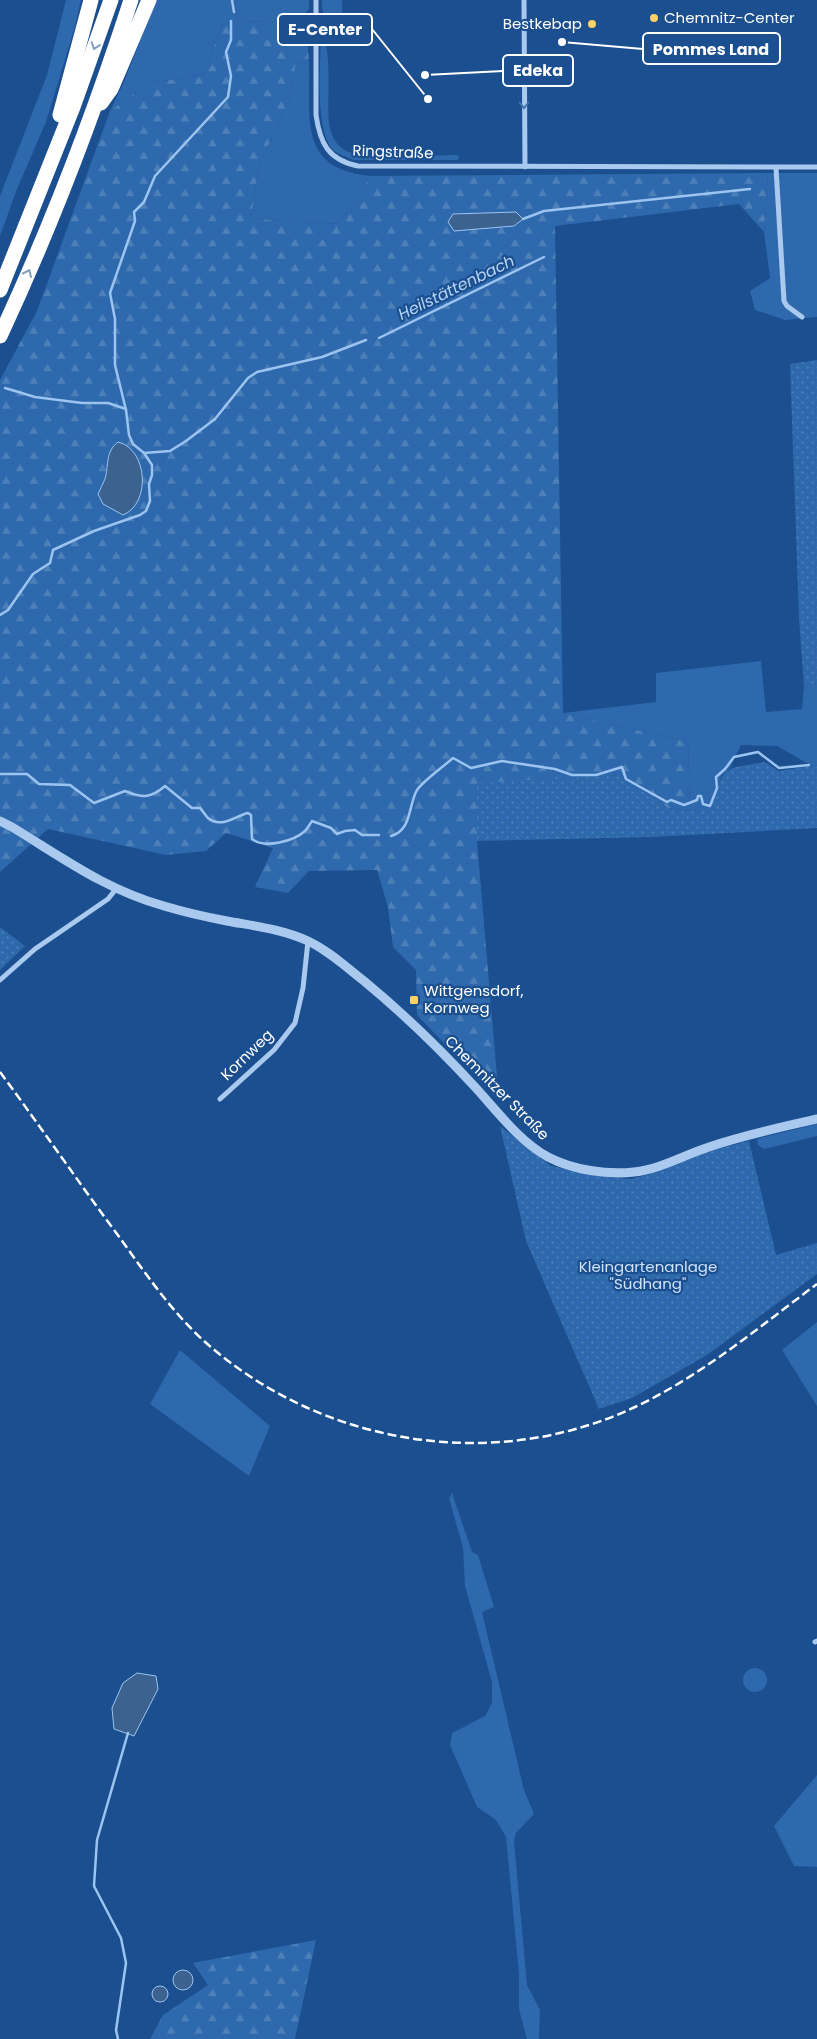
<svg xmlns="http://www.w3.org/2000/svg" width="817" height="2039" font-family="Poppins,sans-serif">
  <style>
    .grass { fill: #2e69ad }
    .forest { fill: url(#forest-firs) }
    .garden { fill: url(#garden-dots) }
    .water { fill: #3c6290; stroke: #9cc4f0 }
    .lines { fill: none; stroke-linecap: round; stroke-linejoin: round }
    .stream { stroke: #9cc4f0; stroke-width: 2.5 }
    .minor { stroke: #a9c9ee; stroke-width: 5 }
    .tertiary { stroke: #a9c9ee; stroke-width: 9 }
    .motorway { stroke: #fff; stroke-width: 15 }
    .rail { stroke: #fff; stroke-width: 2.5; stroke-dasharray: 9 4; stroke-linecap: butt }
    .oneway { stroke: #829ec1 }
    .oneway2 { stroke: #4674ac }
    .poi-dot { fill: #ffd166; stroke: #1b4f8f; stroke-width: 2 }
    .labels { text-anchor: middle; stroke-width: 4.5; stroke-linejoin: round; paint-order: stroke }
    .poi-label { font-size: 15px; fill: #fff; stroke: #1b4f8f; text-anchor: start }
    .street-label { font-size: 15px; fill: #fff; stroke: #1b4f8f }
    .park-label { font-size: 15px; fill: #cfe3fa; stroke: #1b4f8f }
    .water-label { font-size: 16px; font-style: italic; fill: #b5d3f5; stroke: #1b4f8f }
    .leader { fill: none; stroke: #fff; stroke-width: 2 }
    .callout-dot { fill: #fff; stroke: #1b4f8f; stroke-width: 2 }
    .callout { fill: #1b4f8f; stroke: #fff; stroke-width: 2 }
    .callout-label { font-size: 16px; text-anchor: middle; font-weight: bold; fill: #fff }
  </style>
  <defs>
    <pattern id="forest-firs" width="22" height="20" patternUnits="userSpaceOnUse" patternTransform="scale(1.25)"><rect width="22" height="20" fill="#2e69ad"/><path d="M5 1l3.5 6h-7zM16 11l3.5 6h-7z" fill="#4d80b9"/></pattern>
    <pattern id="garden-dots" width="8" height="8" patternUnits="userSpaceOnUse" patternTransform="scale(1.25)"><rect width="8" height="8" fill="#2e69ad"/><path d="M2 2h.1M6 6h.1" fill="none" stroke="#4d80b9" stroke-width="1.8" stroke-linecap="round"/></pattern>
  </defs>
  <rect width="100%" height="100%" fill="#1b4f8f"/>
  <g class="grass">
    <path d="M66,0H81L74,30L46,122L17,189L0,236V196L47,75Z"/>
    <path d="M156,0H309V9L306,12V22L224,21L203,75L149,83L110,111L124,82Z"/>
    <path d="M322,0H342L343,38H340C330,26 321,17 322,0Z"/>
    <path d="M321,31L323,32C332,63 327,92 329,123C330,132 335,144 343,149C361,162 432,155 456,155L459,156L458,160H354C347,157 339,155 333,150C314,128 321,60 321,31Z"/>
    <path d="M309,62C311,119 297,169 371,176L338,224L251,219L259,166L289,100L296,63Z"/>
    <path d="M768,173H817V317L785,320L755,310L750,291L770,278L764,232Z"/>
    <path d="M761,661L766,712L802,709L804,686L817,684V765L812,766L777,746L741,745L730,768L721,776L710,809L690,811L688,742L563,713L656,702V673Z"/>
    <path d="M817,1124V1136L764,1149L758,1145L757,1140L760,1138Z"/>
    <path d="M817,1322V1406L782,1350Z"/>
    <path d="M180,1350L270,1426L249,1476L150,1404Z"/>
    <path d="M452,1493L472,1552L478,1555L494,1607L482,1612L524,1790L534,1814L516,1833L514,1841L527,1985L540,2010L539,2039H527L519,2009V1974L506,1837L496,1820L477,1807L450,1745L452,1733L485,1716L492,1703V1682L465,1586L463,1548L449,1498Z"/>
    <circle cx="755" cy="1680" r="12"/>
    <path d="M817,1775V1867L794,1866L774,1826Z"/>
  </g>
  <g class="forest">
    <path d="M224,21L306,22L309,62L296,63L289,100L259,166L251,219L338,224L371,176L768,173L764,232L739,204L555,226L563,713L688,742L690,811L667,808L653,796L624,783L622,775L477,784V841L499,1100L417,1015L416,970L393,947L388,907L377,870L309,871L288,893L255,887L273,848L226,833L206,851L166,855L48,829L0,872V380L37,311L110,111L149,83L203,75Z"/>
    <path d="M316,1940L295,2039H150L163,2015L208,1985L193,1963Z"/>
  </g>
  <g class="garden">
    <path d="M817,360V684L804,686L799,618L790,364Z"/>
    <path d="M765,762L779,771L817,765V828L652,837L477,841V783L622,775L624,783L653,796L667,808L690,811L710,808C725,766 720,769 765,762Z"/>
    <path d="M0,927L25,946L0,970Z"/>
    <path d="M500,1126L551,1166L605,1177L631,1179L661,1171L706,1152L749,1141L776,1255L817,1243V1274L707,1355L632,1398L599,1409L526,1241Z"/>
  </g>
  <g class="water">
    <path d="M516,212L523,219L514,226L454,231L448,222L453,214Z"/>
    <path d="M118,442C148,449 151,504 123,515L103,504L98,494C100,489 103,484 105,479C109,465 105,452 118,442Z"/>
    <path d="M137,1673L156,1676L158,1689L134,1736L114,1729L112,1708L123,1683Z"/>
    <circle cx="183" cy="1980" r="10"/>
    <circle cx="160" cy="1994" r="8"/>
  </g>
  <g class="lines">
    <g class="stream">
      <path d="M232,0L234,12"/>
      <path d="M523,219L544,211L750,189"/>
      <path d="M379,338L544,257"/>
      <path d="M5,388L35,397L82,403H108L126,409"/>
      <path d="M144,453L170,451L186,441L215,419L248,378L257,372L322,357L366,340"/>
      <path d="M0,615L8,610L33,574L50,563L53,550L94,531L140,515L146,511L150,501L149,484L152,475V465L144,453L133,444L129,435L126,410L115,365V319L110,293L135,221L134,212L144,202L155,176L228,97L231,76L226,52L231,40V21"/>
      <path d="M0,774H27L39,784L70,785L94,803L125,791C142,798 150,799 165,786L192,808H200C203,811 205,815 208,818C221,829 235,816 248,813L251,815L252,839C265,849 294,841 305,831C308,828 310,824 312,821L331,828L337,834L345,831L355,830L362,835H379"/>
      <path d="M391,836C412,830 408,806 417,790C422,782 444,766 453,758L471,768L502,761L555,769L572,775H596L622,767L626,779L667,802L671,800L684,805L697,800L698,796H701L703,804L710,806L717,788L716,777L725,769L734,757L758,752L779,768L809,765"/>
      <path d="M118,2039L116,2030L126,1963L121,1938L94,1886L97,1840L128,1733"/>
    </g>
    <g class="minor">
      <path d="M316,0V115C320,143 328,160 358,166L817,167"/>
      <path d="M524,0L525,167"/>
      <path d="M776,168L784,301L787,306L802,317"/>
      <path d="M0,980L35,949L108,899L116,889"/>
      <path d="M220,1099L274,1050L295,1023L303,988L308,941"/>
      <path d="M815,1642L817,1641"/>
    </g>
    <path class="tertiary" d="M0,821L12,827C63,858 106,890 164,906C184,912 206,917 227,921C254,926 282,929 308,941C329,951 346,967 364,981C404,1014 440,1049 475,1087C497,1111 519,1141 548,1157C573,1170 607,1175 634,1172C661,1169 684,1155 709,1147C744,1135 781,1127 817,1119"/>
    <g class="motorway">
      <path d="M101,103L111,89L149,0"/>
      <path d="M60,115L91,0"/>
      <path d="M0,290L73,107L111,0"/>
      <path d="M0,336C51,227 94,114 131,0"/>
    </g>
    <path class="rail" d="M0,1072C40,1126 77,1180 117,1234C144,1271 170,1310 204,1341C320,1445 493,1474 635,1407C701,1376 759,1327 817,1284"/>
  </g>
  <defs><path id="oneway-chevron" d="M-2-3.5L2.5 0L-2 3.5" fill="none" stroke-width="1.6" stroke-linecap="round" stroke-linejoin="round" transform="scale(1.25)"/></defs>
  <g class="oneway">
    <use href="#oneway-chevron" transform="translate(95 46) rotate(109)"/>
    <use href="#oneway-chevron" transform="translate(28 273) rotate(-66)"/>
  </g>
  <use class="oneway2" href="#oneway-chevron" transform="translate(524 105) rotate(90)"/>
  <g class="poi-dot">
    <circle cx="654" cy="18" r="5"/>
    <circle cx="592" cy="24" r="5"/>
    <rect x="409" y="995" width="10" height="10" rx="2.5"/>
  </g>
  <g class="labels">
    <g class="poi-label">
      <text x="664" y="23">Chemnitz-Center</text>
      <text x="582" y="29" text-anchor="end">Bestkebap</text>
      <text x="424" y="996">Wittgensdorf,<tspan x="424" dy="17">Kornweg</tspan></text>
    </g>
    <g class="street-label">
      <text transform="translate(393 152) rotate(2)" y="5">Ringstraße</text>
      <text transform="translate(247 1055) rotate(-44)" y="5">Kornweg</text>
      <text transform="translate(497 1088) rotate(45)" y="5">Chemnitzer Straße</text>
    </g>
    <g class="park-label">
      <text x="648" y="1272">Kleingartenanlage<tspan x="648" dy="17">"Südhang"</tspan></text>
    </g>
    <g class="water-label">
      <text transform="translate(456 287) rotate(-26)" y="6">Heilstättenbach</text>
    </g>
  </g>
  <path class="leader" d="M428 99L372 29M562 42L643 49M425 75L503 71"/>
  <g class="callout-dot">
    <circle cx="428" cy="99" r="5"/>
    <circle cx="562" cy="42" r="5"/>
    <circle cx="425" cy="75" r="5"/>
  </g>
  <g class="callout">
    <rect x="278" y="14" width="94" height="31" rx="5"/>
    <rect x="643" y="33" width="137" height="31" rx="5"/>
    <rect x="503" y="55" width="70" height="31" rx="5"/>
  </g>
  <g class="callout-label">
    <text x="325" y="35">E-Center</text>
    <text x="711" y="55">Pommes Land</text>
    <text x="538" y="76">Edeka</text>
  </g>
</svg>
